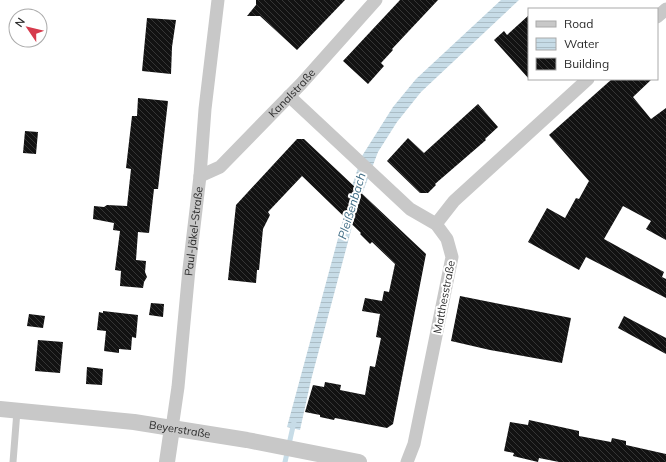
<svg xmlns="http://www.w3.org/2000/svg" width="666" height="462" font-family="Mulish,sans-serif">
  <style>
    .water { fill: url(#water-rules) }
    .lines { fill: none; stroke-linecap: round; stroke-linejoin: round }
    .stream { stroke: #c7dce7; stroke-width: 5 }
    .building { fill: url(#building-back-hatch) }
    .service { stroke: #c8c8c8; stroke-width: 7 }
    .minor { stroke: #c8c8c8; stroke-width: 13 }
    .tertiary { stroke: #c8c8c8; stroke-width: 16 }
    .labels { text-anchor: middle; stroke-width: 4; stroke-linejoin: round; paint-order: stroke }
    .street-label { font-size: 11px; fill: #2b2b2b; stroke: #fff }
    .water-label { font-size: 12px; font-style: italic; fill: #416e86; stroke: #fff }
  </style>
  <defs>
    <pattern id="water-rules" width="6" height="5" patternUnits="userSpaceOnUse"><rect width="6" height="5" fill="#c7dce7"/><path d="M0 2.5h6" fill="none" stroke="#abbdc6"/></pattern>
    <pattern id="building-back-hatch" width="6" height="6" patternUnits="userSpaceOnUse"><rect width="6" height="6" fill="#121212"/><path d="M-1 5l2 2M0 0l6 6M5-1l2 2" fill="none" stroke="#353535"/></pattern>
  </defs>
  <rect width="100%" height="100%" fill="#fff"/>
  <path class="water" d="M501,0H519L421,92L397,122L378,152L362,194L353,223L311,380L300,430L287,427L353,183L362,156L393,107L416,79Z"/>
  <g class="lines">
    <path class="stream" d="M285,462L294,422"/>
  </g>
  <g class="building">
    <path d="M256,0H345L297,50L260,16H247L256,5Z"/>
    <path d="M400,0H438L392,49L393,50L381,63L384,66L368,84L343,61Z"/>
    <path d="M529,15V79L494,40L504,31L507,35Z"/>
    <path d="M147,18L176,20L172,47L171,74L142,71Z"/>
    <path d="M612,79H652L633,97L651,119L666,108V240L646,229L651,221L623,206L604,239L664,272L662,277L666,279V298L586,257L579,270L528,242L547,208L565,218L576,198L579,199L589,181L549,135Z"/>
    <path d="M138,98L168,101L158,189H154L149,233L138,232L136,260L146,261L145,272L147,277L144,282L143,288L120,286L121,271L115,270L120,231L113,230L114,223L93,219L94,206L104,207L107,205L127,206L131,169L126,168L132,116H137Z"/>
    <path d="M478,104L498,127L485,139L486,140L435,184L436,185L428,193H420L387,161L408,138L424,153Z"/>
    <path d="M25,131L38,132L36,154L23,153Z"/>
    <path d="M297,139H304L426,254L393,424L387,428L335,418L334,420L320,417V415L305,412L313,385L324,387L325,382L341,385L340,390L365,395L370,366L375,367L381,338L376,337L380,314L362,311L365,298L382,301L384,291L389,292L395,264L372,242L370,244L360,234L361,233L302,176L268,212L270,215L263,229L259,270H257L256,283L228,280L236,205Z"/>
    <path d="M460,296L571,318L562,363L490,350L451,341Z"/>
    <path d="M151,303L164,304L163,317L149,315Z"/>
    <path d="M103,311L138,315L136,338L132,337L131,350L119,349V353L104,351L106,331L97,330L99,312L103,313Z"/>
    <path d="M29,314L45,316L43,328L27,326Z"/>
    <path d="M624,316L666,338V354L618,328Z"/>
    <path d="M38,340L63,342L60,373L35,371Z"/>
    <path d="M87,367L103,369L102,385L86,384Z"/>
    <path d="M529,420L579,431V436L611,442L612,438L626,441V445L666,454V462H559L539,458L538,462L513,456L514,453L504,451L510,422L528,425Z"/>
  </g>
  <g class="lines">
    <path class="service" d="M13,462L17,411"/>
    <g class="minor">
      <path d="M657,17L666,9"/>
      <path d="M289,96L410,209L436,224L447,239L452,257L414,444L407,462"/>
      <path id="s1" d="M200,176L220,167L301,84L376,0"/>
      <path d="M436,224L454,201L588,79"/>
      <path id="s2" d="M172,428L178,387L189,269L200,176L205,109L218,0"/>
    </g>
    <g class="tertiary">
      <path id="s3" d="M0,409L134,422L247,440L359,462"/>
      <path d="M167,462L172,428"/>
    </g>
  </g>
  <g class="labels">
    <g class="street-label">
      <text dy="4" stroke="none"><textPath href="#s1" startOffset="125">Kanalstraße</textPath></text>
      <text dy="4" stroke="none"><textPath href="#s2" startOffset="198">Paul-Jäkel-Straße</textPath></text>
      <text transform="translate(444 297) rotate(-79)" y="4">Matthesstraße</text>
      <text dy="4" stroke="none"><textPath href="#s3" startOffset="181">Beyerstraße</textPath></text>
    </g>
    <g class="water-label">
      <text transform="translate(352 206) rotate(-73)" y="4">Pleißenbach</text>
    </g>
  </g>
  <rect x="528" y="8" width="130" height="72" fill="#ffffff" stroke="#aaaaaa"/>
  <rect x="536" y="21" width="20" height="6" fill="#c8c8c8" stroke="#aaaaaa"/>
  <text x="564" y="28" font-size="12" fill="#2b2b2b">Road</text>
  <rect x="536" y="38" width="20" height="12" fill="url(#water-rules)" stroke="#aaaaaa"/>
  <text x="564" y="48" font-size="12" fill="#2b2b2b">Water</text>
  <rect x="536" y="58" width="20" height="12" fill="url(#building-back-hatch)" stroke="#aaaaaa"/>
  <text x="564" y="68" font-size="12" fill="#2b2b2b">Building</text>
  <g transform="translate(28 28) rotate(305)"><circle r="19" fill="#ffffff" stroke="#aaaaaa"/>
  <path d="M0-3L7 15L0 10L-7 15Z" fill="#d63a4c"/>
  <text y="-6" font-size="11" font-weight="bold" text-anchor="middle" fill="#2b2b2b">N</text>
  </g>
</svg>
